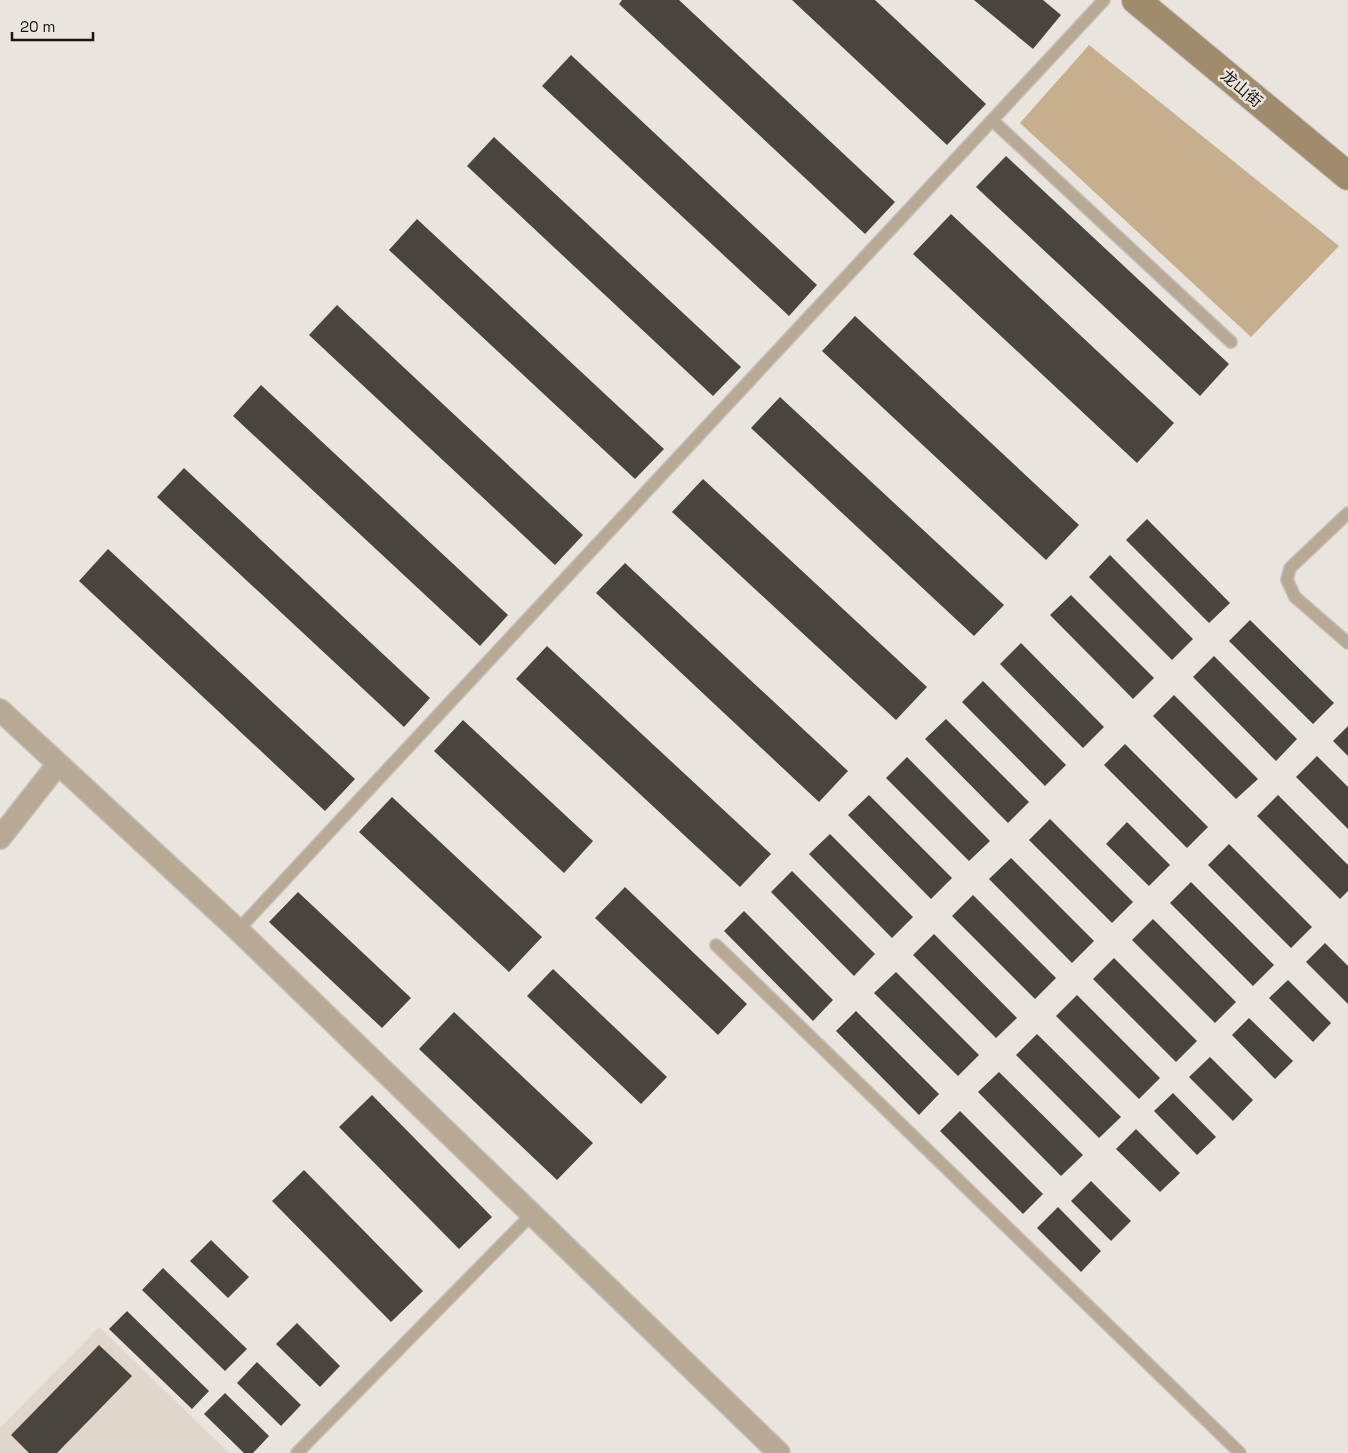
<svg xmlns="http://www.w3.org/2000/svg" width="1348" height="1453" font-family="'Space Grotesk','Noto Sans SC',sans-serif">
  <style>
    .built { fill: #e0d6c9 }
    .green { fill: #c7ae8d }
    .building { fill: #48443e }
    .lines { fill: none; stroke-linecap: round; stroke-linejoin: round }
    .lane-casing { stroke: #c3bfb9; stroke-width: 14 }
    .street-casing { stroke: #c3bfb9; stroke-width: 24 }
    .secondary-casing { stroke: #c3bfb9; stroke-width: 30 }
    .lane { stroke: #b8a994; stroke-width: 11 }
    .street { stroke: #b8a994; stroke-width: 21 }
    .secondary { stroke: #a18b6d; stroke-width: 28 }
    .labels { text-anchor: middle; stroke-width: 5; stroke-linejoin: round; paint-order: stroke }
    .street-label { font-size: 16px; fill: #171613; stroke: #e9e4dd }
  </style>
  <rect width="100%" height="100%" fill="#e9e4dd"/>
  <path class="built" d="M99,1327L229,1453H0V1428Z"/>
  <path class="green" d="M1089,45L1339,246L1251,337L1020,123Z"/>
  <g class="building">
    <path d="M622,0H679L895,202L865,234L619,4Z"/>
    <path d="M792,0H875L986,104L947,145Z"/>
    <path d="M974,0H1043L1061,15L1033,49Z"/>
    <path d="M571,55L817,285L789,316L542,86Z"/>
    <path d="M494,137L741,367L713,396L467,166Z"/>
    <path d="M1006,156L1229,364L1200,396L976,187Z"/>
    <path d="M951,214L1174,423L1137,463L913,254Z"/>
    <path d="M417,219L664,449L635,479L389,250Z"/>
    <path d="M337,305L583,535L555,565L309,335Z"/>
    <path d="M855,316L1079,525L1046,560L822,351Z"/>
    <path d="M261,385L508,615L480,646L233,416Z"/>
    <path d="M780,397L1004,605L974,636L751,428Z"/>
    <path d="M184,468L430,698L404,727L157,497Z"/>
    <path d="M703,479L927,687L896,720L672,512Z"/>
    <path d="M1147,519L1230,603L1209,623L1126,540Z"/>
    <path d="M108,549L355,779L325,811L79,581Z"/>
    <path d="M1110,555L1193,639L1172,660L1089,577Z"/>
    <path d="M625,563L848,771L819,802L596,593Z"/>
    <path d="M1071,595L1154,678L1133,699L1050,615Z"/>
    <path d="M1250,620L1334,703L1313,724L1229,641Z"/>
    <path d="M1021,643L1104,727L1083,748L1000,664Z"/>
    <path d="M547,646L771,854L740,887L516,679Z"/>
    <path d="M1214,656L1297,739L1276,761L1193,677Z"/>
    <path d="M983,681L1066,765L1045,786L962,702Z"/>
    <path d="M1174,695L1258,779L1236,799L1153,716Z"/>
    <path d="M946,719L1029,802L1008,823L925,739Z"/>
    <path d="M463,720L593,841L564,873L434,751Z"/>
    <path d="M1348,726V756L1333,741Z"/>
    <path d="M1125,744L1208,827L1187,848L1104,765Z"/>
    <path d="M1317,756L1348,787V829L1296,777Z"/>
    <path d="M907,757L990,841L969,861L886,778Z"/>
    <path d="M869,795L952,878L931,899L848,815Z"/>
    <path d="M1278,795L1348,865V891L1340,899L1257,816Z"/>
    <path d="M392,797L542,937L509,972L359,832Z"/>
    <path d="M1050,819L1133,902L1112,923L1029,840Z"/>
    <path d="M1127,822L1170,865L1149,886L1106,844Z"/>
    <path d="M830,834L913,917L892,938L809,854Z"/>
    <path d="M1229,844L1312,927L1291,948L1208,865Z"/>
    <path d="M1011,858L1094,941L1072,963L989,879Z"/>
    <path d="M792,871L875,954L854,976L771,892Z"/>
    <path d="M1191,882L1274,965L1253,986L1170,903Z"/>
    <path d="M625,887L747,1004L718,1035L595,918Z"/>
    <path d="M298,892L411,998L382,1028L269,922Z"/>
    <path d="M973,895L1056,978L1035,999L952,916Z"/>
    <path d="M744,911L833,1000L813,1021L724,931Z"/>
    <path d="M1153,919L1236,1002L1215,1023L1132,940Z"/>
    <path d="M934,934L1017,1018L996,1038L913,955Z"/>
    <path d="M1325,943L1348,966V1004L1306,962Z"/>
    <path d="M1114,958L1197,1041L1176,1062L1093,979Z"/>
    <path d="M553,969L667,1077L641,1104L527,996Z"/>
    <path d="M896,972L979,1055L958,1076L874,993Z"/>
    <path d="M1288,980L1331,1023L1313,1042L1269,998Z"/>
    <path d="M1077,995L1160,1078L1139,1099L1056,1016Z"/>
    <path d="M856,1011L939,1094L919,1115L836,1031Z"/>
    <path d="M454,1012L593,1143L557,1180L419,1049Z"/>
    <path d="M1249,1018L1293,1061L1275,1079L1232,1035Z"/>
    <path d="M1037,1034L1121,1117L1099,1138L1016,1055Z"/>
    <path d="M1210,1057L1253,1100L1233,1121L1189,1077Z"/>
    <path d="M999,1072L1083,1155L1061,1176L978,1092Z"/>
    <path d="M1173,1093L1216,1137L1197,1155L1154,1111Z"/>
    <path d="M372,1095L492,1217L459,1249L339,1127Z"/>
    <path d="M960,1111L1043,1194L1023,1214L940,1131Z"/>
    <path d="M1136,1129L1180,1173L1160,1192L1116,1149Z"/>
    <path d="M304,1170L423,1291L391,1322L272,1201Z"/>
    <path d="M1091,1181L1131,1221L1111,1241L1071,1201Z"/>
    <path d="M1058,1207L1101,1251L1081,1272L1037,1228Z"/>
    <path d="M211,1240L249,1277L228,1298L190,1261Z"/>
    <path d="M163,1268L247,1349L225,1371L142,1290Z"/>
    <path d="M127,1311L209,1391L192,1409L109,1329Z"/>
    <path d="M297,1323L340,1366L320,1387L276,1344Z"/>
    <path d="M99,1345L132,1376L57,1453H29L11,1435Z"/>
    <path d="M257,1362L301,1405L281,1426L237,1383Z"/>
    <path d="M225,1393L269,1436L253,1453H244L204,1414Z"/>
  </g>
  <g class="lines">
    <g class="lane-casing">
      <g id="lane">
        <path d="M992,120L1231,342"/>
        <path d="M1348,513L1290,568L1287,580L1295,597L1348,643"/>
        <path d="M238,930L1104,0"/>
        <path d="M716,945L1240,1453"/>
        <path d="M297,1453L532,1214"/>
      </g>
    </g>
    <g class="street-casing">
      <g id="street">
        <path d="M0,710L238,930L779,1453"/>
        <path d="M0,838L58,764"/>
      </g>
    </g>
    <g class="secondary-casing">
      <path id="secondary" d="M1136,0L1348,176"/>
    </g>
    <use href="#lane" class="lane"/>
    <use href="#street" class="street"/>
    <use href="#secondary" class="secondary"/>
  </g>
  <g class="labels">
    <g class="street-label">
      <text transform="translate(1242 88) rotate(40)" y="6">龙山街</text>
    </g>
  </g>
  <path d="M12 32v8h81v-8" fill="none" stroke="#171613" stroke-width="2.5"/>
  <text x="20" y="32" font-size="15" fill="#171613" stroke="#e9e4dd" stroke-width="4" paint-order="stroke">20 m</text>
</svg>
